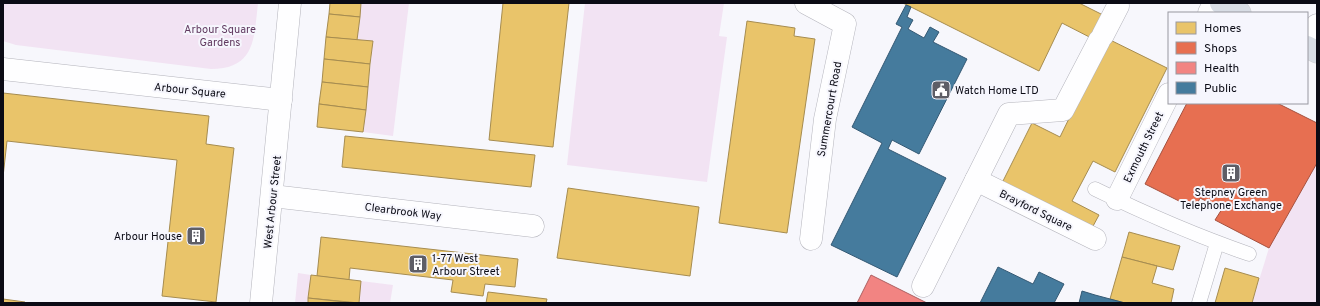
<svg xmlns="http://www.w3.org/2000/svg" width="1320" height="306" font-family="Overpass,sans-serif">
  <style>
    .green { fill: #f2e3f3 }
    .homes { fill: #e9c46a; stroke: #a68c50 }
    .shops { fill: #e76f51; stroke: #a5513f }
    .health { fill: #f28482; stroke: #ad6061 }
    .public { fill: #457b9d; stroke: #345974 }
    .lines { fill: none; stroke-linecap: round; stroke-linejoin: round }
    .lane-casing { stroke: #b4b4bc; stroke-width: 15 }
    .street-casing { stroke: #b4b4bc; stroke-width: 23 }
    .highway-casing { stroke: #d0d0d4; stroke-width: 23 }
    .lane { stroke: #fefeff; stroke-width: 14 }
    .street { stroke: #fefeff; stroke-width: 22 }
    .highway { stroke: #d8dde5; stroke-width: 22 }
    .labels { text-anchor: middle; stroke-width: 4; stroke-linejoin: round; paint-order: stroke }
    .park-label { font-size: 11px; fill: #623b61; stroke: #f6f6fd }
    .street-label { font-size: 11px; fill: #0b0b15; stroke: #f6f6fd }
    .poi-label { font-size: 11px; fill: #0b0b15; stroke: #f6f6fd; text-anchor: start }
  </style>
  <rect width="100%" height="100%" fill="#f7f7fc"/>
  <g class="green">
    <path d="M3,3H258C254,37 256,69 211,69L16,45L3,41Z"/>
    <path d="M361,3H409L393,136L363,132L373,42L357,40Z"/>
    <path d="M585,3H724L719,36L727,37L707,182L567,165Z"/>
    <path d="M1317,163V303H1252L1269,248Z"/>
    <path d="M298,273L311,275L308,303H295Z"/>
    <path d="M361,281L393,285L390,303H359Z"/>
  </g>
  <g class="homes">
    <path d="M330,3H361L360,17L329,14Z"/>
    <path d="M503,3H569L553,147L489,140Z"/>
    <path d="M903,3H1079L1103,15L1094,32L1167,68L1115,172L1093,161L1072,201L1099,215L1092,228L1002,183L1032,123L1060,137L1105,45L1062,23L1039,71Z"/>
    <path d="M329,14L360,17L357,40L326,37Z"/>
    <path d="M747,21L795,28L794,36L815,39L787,233L719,223Z"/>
    <path d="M326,37L373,41L370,64L324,59Z"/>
    <path d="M324,59L370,64L368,87L322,82Z"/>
    <path d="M322,82L368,87L366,110L319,104Z"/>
    <path d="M3,93L209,116L206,144L234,148L216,302L162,296L177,160L7,141L3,177Z"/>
    <path d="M319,104L366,110L363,132L317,127Z"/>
    <path d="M345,136L535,155L531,187L342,167Z"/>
    <path d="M568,188L699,207L690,276L557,258Z"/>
    <path d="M1129,232L1180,246L1173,270L1122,257Z"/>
    <path d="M321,237L518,259L515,287L485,284L483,296L451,292L453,280L350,268L349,280L317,276Z"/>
    <path d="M1122,257L1157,266L1152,283L1174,289L1171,303H1125L1110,299Z"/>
    <path d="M1225,268L1259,278L1252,303H1215Z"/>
    <path d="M311,275L361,281L359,303L308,298Z"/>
    <path d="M488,292L547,299L546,303H486Z"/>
    <path d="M308,298L354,303H308Z"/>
    <path d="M3,299L25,302V303H3Z"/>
  </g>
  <path class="shops" d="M1187,103H1277L1317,123V163L1269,248L1215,220L1222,209L1200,198L1195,209L1145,184Z"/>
  <path class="health" d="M871,275L927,303H857Z"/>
  <g class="public">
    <path d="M906,5L911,7L907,17L913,20L908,29L924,38L930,27L939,32L933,42L967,59L919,154L892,140L888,149L946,178L897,277L831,245L882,143L852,127L902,27L896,24Z"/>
    <path d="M998,267L1033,284L1039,272L1064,284L1054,303H980Z"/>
    <path d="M1082,291L1095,295L1125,303H1079Z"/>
  </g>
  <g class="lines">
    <g class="lane-casing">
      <g id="lane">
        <path d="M1095,189C1144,213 1197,236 1249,254"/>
        <path d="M1199,303L1217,243"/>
      </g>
    </g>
    <g class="street-casing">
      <g id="street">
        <path d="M806,3L845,24L825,119L811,239"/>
        <path d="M1209,13L1214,3"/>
        <path d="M1103,35L1118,6"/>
        <path d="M1307,47L1317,25"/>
        <path d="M3,69L281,100"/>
        <path d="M976,180L1095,239"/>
        <path d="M272,196L533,226"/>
        <path d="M1117,199L1169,94"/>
        <path d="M923,286L1009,114L1063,110L1099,41"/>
        <path d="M261,303L290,3"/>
      </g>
    </g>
    <g class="highway-casing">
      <g id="highway">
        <path d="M1221,3L1240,13"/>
        <path d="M1307,47L1317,52"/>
      </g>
    </g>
    <use href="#lane" class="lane"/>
    <use href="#street" class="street"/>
    <use href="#highway" class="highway"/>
  </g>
  <defs>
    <g id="civic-square" transform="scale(1)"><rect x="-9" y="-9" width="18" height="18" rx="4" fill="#5e5e66" stroke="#f6f6fd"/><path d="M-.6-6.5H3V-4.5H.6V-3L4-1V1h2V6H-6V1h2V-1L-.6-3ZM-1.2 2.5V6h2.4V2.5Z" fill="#fff"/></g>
    <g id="building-square" transform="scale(1)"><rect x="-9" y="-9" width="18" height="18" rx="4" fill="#5e5e66" stroke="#f6f6fd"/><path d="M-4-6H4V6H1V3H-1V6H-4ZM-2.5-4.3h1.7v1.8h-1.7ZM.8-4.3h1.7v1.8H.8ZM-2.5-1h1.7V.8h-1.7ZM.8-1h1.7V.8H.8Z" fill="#fff"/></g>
  </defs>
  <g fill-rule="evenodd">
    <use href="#civic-square" x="941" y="90"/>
    <use href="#building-square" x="1231" y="173"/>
    <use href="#building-square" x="196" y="236"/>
    <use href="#building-square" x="418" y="264"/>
  </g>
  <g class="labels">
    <g class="park-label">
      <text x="220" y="33">Arbour Square<tspan x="220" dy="13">Gardens</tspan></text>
    </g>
    <g class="street-label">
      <text transform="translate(190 90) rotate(6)" y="4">Arbour Square</text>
      <text transform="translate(829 109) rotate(-80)" y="4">Summercourt Road</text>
      <text transform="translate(1143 147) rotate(-64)" y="4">Exmouth Street</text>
      <text transform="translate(272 202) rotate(-84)" y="4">West Arbour Street</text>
      <text transform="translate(1036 210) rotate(26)" y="4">Brayford Square</text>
      <text transform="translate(403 211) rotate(7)" y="4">Clearbrook Way</text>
    </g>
    <g class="poi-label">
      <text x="955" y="94">Watch Home LTD</text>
      <text x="1231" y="196" text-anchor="middle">Stepney Green<tspan x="1231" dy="13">Telephone Exchange</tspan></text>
      <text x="182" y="240" text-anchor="end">Arbour House</text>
      <text x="432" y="262">1-77 West<tspan x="432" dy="13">Arbour Street</tspan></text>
    </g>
  </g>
  <rect width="1320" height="306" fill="none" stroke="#0b0b15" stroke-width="8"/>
  <rect x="1168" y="12" width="140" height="92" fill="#f6f6fd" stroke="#9898a0"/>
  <rect x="1176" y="22" width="20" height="12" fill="#e9c46a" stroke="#9898a0"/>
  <text x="1204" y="32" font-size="12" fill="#0b0b15">Homes</text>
  <rect x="1176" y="42" width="20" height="12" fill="#e76f51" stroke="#9898a0"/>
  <text x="1204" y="52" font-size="12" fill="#0b0b15">Shops</text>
  <rect x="1176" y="62" width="20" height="12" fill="#f28482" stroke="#9898a0"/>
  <text x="1204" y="72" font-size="12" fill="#0b0b15">Health</text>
  <rect x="1176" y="82" width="20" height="12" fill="#457b9d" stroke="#9898a0"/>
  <text x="1204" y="92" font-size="12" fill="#0b0b15">Public</text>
</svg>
